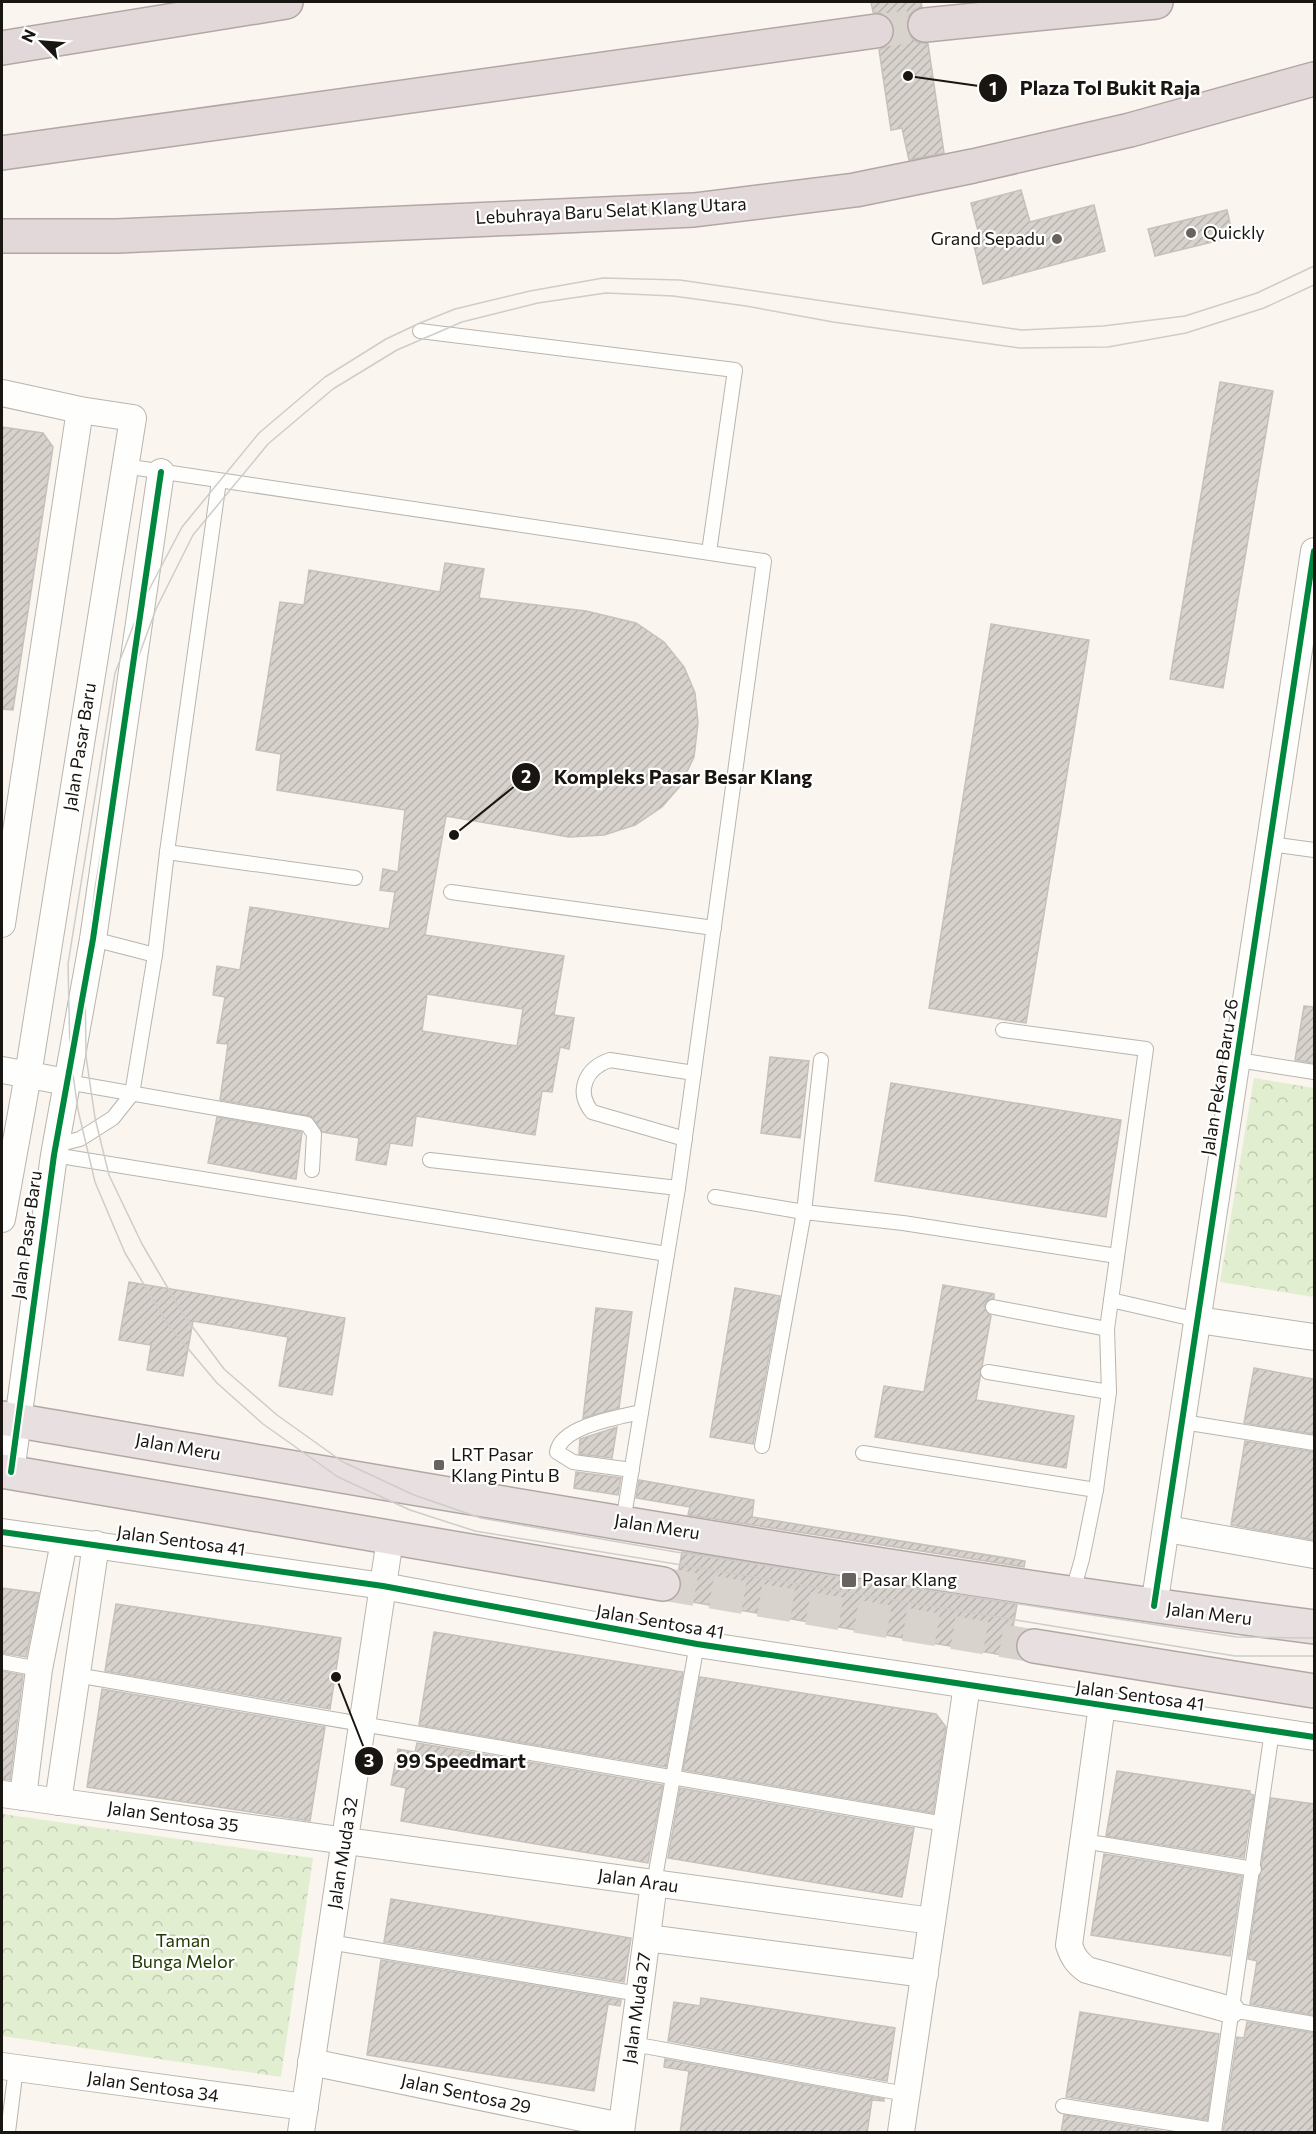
<svg xmlns="http://www.w3.org/2000/svg" width="1316" height="2134" font-family="Commissioner,sans-serif">
  <style>
    .forest { fill: url(#forest-crowns) }
    .building { fill: url(#building-hatch); stroke: #c6c1bb; stroke-width: 1.5; fill-rule: evenodd }
    .lines { fill: none; stroke-linecap: round; stroke-linejoin: round }
    .trunk-tunnel { stroke: #d8d3cd; stroke-width: 33; stroke-dasharray: 33 16; stroke-linecap: butt }
    .motorway-tunnel { stroke: #d8d3cd; stroke-width: 33; stroke-dasharray: 33 16; stroke-linecap: butt }
    .service-casing { stroke: #b9b5ae; stroke-width: 16 }
    .minor-casing { stroke: #b9b5ae; stroke-width: 28 }
    .trunk-casing { stroke: #b3a7a5; stroke-width: 36 }
    .motorway-casing { stroke: #b3a7a5; stroke-width: 36 }
    .service { stroke: #fefefc; stroke-width: 14 }
    .minor { stroke: #fefefc; stroke-width: 26 }
    .trunk { stroke: #e8e0e0; stroke-width: 33 }
    .motorway { stroke: #e3d8d9; stroke-width: 33 }
    .tram { stroke: #cecdcb; stroke-width: 1.5 }
    .cycleway-casing { stroke: #fff; stroke-width: 10 }
    .cycleway { stroke: #00873e; stroke-width: 6 }
    .poi-dot { fill: #68635e; stroke: #fff; stroke-width: 2 }
    .labels { text-anchor: middle; stroke-width: 4.5; stroke-linejoin: round; paint-order: stroke }
    .street-label { font-size: 18px; fill: #191510; stroke: #fff }
    .poi-label { font-size: 18px; fill: #191510; stroke: #fff; text-anchor: start }
    .park-label { font-size: 18px; fill: #223a02; stroke: #fff }
    .leader { fill: none; stroke: #191510; stroke-width: 2 }
    .callout-dot { fill: #191510; stroke: #fff; stroke-width: 2 }
    .mark-label { font-size: 18px; text-anchor: middle; font-weight: bold; fill: #fff }
    .callout-label { font-size: 20px; text-anchor: middle; font-weight: bold; fill: #191510; stroke: #fff; stroke-width: 4.5; stroke-linejoin: round; paint-order: stroke }
  </style>
  <defs>
    <pattern id="forest-crowns" width="20" height="18" patternUnits="userSpaceOnUse" patternTransform="scale(1.5)"><rect width="20" height="18" fill="#e1eecf"/><path d="M2 6a3 3 0 1 1 6 0M12 15a3 3 0 1 1 6 0" fill="none" stroke="#c0cbb1"/></pattern>
    <pattern id="building-hatch" width="6" height="6" patternUnits="userSpaceOnUse" patternTransform="scale(1.5)"><rect width="6" height="6" fill="#d8d2cd"/><path d="M-1 1l2-2M0 6l6-6M5 7l2-2" fill="none" stroke="#b9b3af"/></pattern>
  </defs>
  <rect width="100%" height="100%" fill="#faf5ee"/>
  <g class="forest">
    <path d="M1254,1078L1314,1088V1297L1220,1282Z"/>
    <path d="M2,1814L313,1858L281,2077L2,2036Z"/>
  </g>
  <g class="building">
    <path d="M871,2H921L922,7L914,10L908,17L906,27L910,36L917,42L928,44L944,153L909,160L902,128L891,130L879,50L887,46L893,39L894,28L891,20L884,14L873,12Z"/>
    <path d="M1021,190L1030,222L1094,205L1105,251L983,284L972,237L979,235L971,203Z"/>
    <path d="M1227,210L1233,237L1155,256L1148,229Z"/>
    <path d="M1220,382L1273,391L1223,688L1170,679Z"/>
    <path d="M2,427L43,433L53,447L13,710L2,709Z"/>
    <path d="M445,563L484,569L479,598L586,611L636,623L664,642L684,667L695,693L698,723L694,757L680,786L662,807L635,825L604,835L569,837L446,816L425,935L564,956L554,1015L574,1018L569,1049L560,1047L552,1092L542,1091L535,1135L416,1116L412,1146L390,1143L386,1165L356,1160L359,1138L322,1132L311,1116L220,1100L228,1044L217,1043L225,997L213,995L217,966L240,970L250,907L389,929L395,892L380,890L383,869L398,872L405,810L277,790L281,754L256,750L280,602L304,605L309,570L440,592ZM427,994L523,1009L517,1046L422,1031Z"/>
    <path d="M991,624L1089,640L1026,1023L929,1008Z"/>
    <path d="M1304,1006L1314,1007V1063L1295,1060Z"/>
    <path d="M770,1057L809,1061L800,1138L761,1133Z"/>
    <path d="M891,1083L1121,1120L1106,1217L875,1181Z"/>
    <path d="M217,1117L302,1132L296,1179L208,1163Z"/>
    <path d="M129,1282L345,1318L332,1395L279,1386L288,1337L193,1321L183,1376L147,1370L151,1345L119,1340Z"/>
    <path d="M943,1285L994,1294V1298L987,1301L984,1306L991,1316L976,1400L1074,1416L1066,1468L875,1437L884,1386L924,1392Z"/>
    <path d="M735,1288L780,1296L753,1444L710,1437Z"/>
    <path d="M596,1308L632,1312L619,1408L583,1418Z"/>
    <path d="M1254,1368L1314,1379V1434L1244,1423Z"/>
    <path d="M617,1427L612,1458L579,1454L580,1439Z"/>
    <path d="M1245,1441L1314,1452V1540L1231,1525Z"/>
    <path d="M576,1472L621,1478L618,1495L574,1488Z"/>
    <path d="M639,1480L754,1500L752,1517L1025,1561L1024,1567L688,1515L690,1507L636,1498Z"/>
    <path d="M682,1552L1017,1604L1008,1656L674,1599L681,1588L678,1574Z"/>
    <path d="M2,1588L39,1593L26,1657L2,1653Z"/>
    <path d="M116,1604L341,1638L330,1709L105,1671Z"/>
    <path d="M434,1632L683,1672L666,1767L419,1725Z"/>
    <path d="M2,1671L23,1675L10,1780L2,1779Z"/>
    <path d="M700,1677L936,1714L946,1727L933,1813L683,1770Z"/>
    <path d="M102,1689L325,1727L310,1821L87,1787Z"/>
    <path d="M417,1743L663,1785L648,1863L401,1821L406,1788L391,1785L398,1749L415,1752Z"/>
    <path d="M1117,1771L1250,1791V1794L1254,1795L1244,1858L1106,1836Z"/>
    <path d="M680,1788L914,1828L902,1897L668,1858Z"/>
    <path d="M1271,1798L1314,1804V2015L1250,2004L1257,1961L1248,1959Z"/>
    <path d="M1104,1854L1242,1876L1230,1956L1091,1935Z"/>
    <path d="M391,1899L631,1938L624,1982L384,1942Z"/>
    <path d="M381,1960L621,2000L620,2006L608,2004L594,2091L367,2055Z"/>
    <path d="M701,1998L895,2028L887,2081L668,2041L674,2002L700,2006Z"/>
    <path d="M1080,2012L1219,2034L1207,2120L1066,2097Z"/>
    <path d="M1247,2022L1314,2033V2133H1223L1237,2037L1244,2038Z"/>
    <path d="M665,2059L884,2099V2101L872,2100L867,2133H680L689,2071L664,2067Z"/>
    <path d="M1064,2115L1172,2133H1061Z"/>
  </g>
  <g class="lines">
    <path class="trunk-tunnel" d="M663,1584L1034,1646"/>
    <path class="motorway-tunnel" d="M876,31L925,25"/>
    <g class="service-casing">
      <g id="service">
        <path d="M420,331L735,370L709,552"/>
        <path d="M124,466L764,561L678,1188L623,1522"/>
        <path d="M1270,844L1314,850"/>
        <path d="M167,852L355,878"/>
        <path d="M451,892L714,928"/>
        <path d="M93,939L155,955"/>
        <path d="M1003,1030L1146,1049L1107,1329L1109,1392L1096,1490L1082,1559L1072,1594"/>
        <path d="M1238,1060L1314,1072"/>
        <path d="M67,1082L307,1124L314,1134L312,1170"/>
        <path d="M685,1139L592,1112C575,1091 586,1068 610,1060L694,1073"/>
        <path d="M56,1145L80,1139L113,1118L132,1094L155,955L167,852L219,481"/>
        <path d="M54,1155L667,1254"/>
        <path d="M430,1160L678,1188"/>
        <path d="M715,1197L804,1212L821,1060"/>
        <path d="M1111,1300L1198,1320"/>
        <path d="M993,1307L1107,1329"/>
        <path d="M988,1372L1109,1392"/>
        <path d="M1183,1422L1314,1443"/>
        <path d="M762,1446L804,1212L903,1223L1117,1256"/>
        <path d="M863,1453L1096,1490"/>
        <path d="M632,1470L573,1462L557,1452C561,1426 619,1417 641,1412"/>
        <path d="M2,1662L39,1669"/>
        <path d="M76,1675L945,1824"/>
        <path d="M1083,1841L1254,1869"/>
        <path d="M654,1883L697,1644"/>
        <path d="M329,1942L639,1994"/>
        <path d="M1231,2010L1314,2024"/>
        <path d="M633,2044L906,2094"/>
        <path d="M1063,2106L1214,2130"/>
        <path d="M8,2132L16,2068"/>
        <path d="M1214,2132L1272,1731"/>
      </g>
    </g>
    <g class="minor-casing">
      <g id="minor">
        <path d="M2,393L80,410L133,418L28,1075L2,1219"/>
        <path d="M2,924L80,410"/>
        <path d="M2,1070L67,1082"/>
        <path d="M1198,1320L1314,1337"/>
        <path d="M11,1472L54,1155L93,939L161,472"/>
        <path d="M1167,1529L1314,1555"/>
        <path d="M2,1532L383,1586L697,1644L1314,1737"/>
        <path d="M1154,1606L1314,551"/>
        <path d="M1102,1705L1069,1945C1073,1957 1077,1963 1087,1970L1231,2010"/>
        <path d="M2,1794L932,1921"/>
        <path d="M23,1797L39,1669L64,1542"/>
        <path d="M58,1802L96,1544"/>
        <path d="M647,1938L925,1974"/>
        <path d="M311,2062L621,2126"/>
        <path d="M2,2066L305,2107"/>
        <path d="M301,2132L390,1539"/>
        <path d="M621,2132L654,1883"/>
        <path d="M901,2132L967,1685"/>
      </g>
    </g>
    <g class="trunk-casing">
      <g id="trunk">
        <path d="M2,1418C438,1492 876,1570 1314,1627"/>
        <path d="M2,1471L663,1584"/>
        <path d="M1034,1646L1314,1691"/>
      </g>
    </g>
    <g class="motorway-casing">
      <g id="motorway">
        <path d="M925,25L1156,2"/>
        <path d="M2,48L286,2"/>
        <path d="M2,153L876,31"/>
        <path d="M2,236H117L694,210L855,190L973,166L1130,130L1314,79"/>
      </g>
    </g>
    <use href="#service" class="service"/>
    <use href="#minor" class="minor"/>
    <use href="#trunk" class="trunk"/>
    <use href="#motorway" class="motorway"/>
    <g class="tram">
      <path d="M1314,266L1257,293L1185,316L1103,326L1022,330L680,280L603,278L530,291L455,309L420,323L386,339L325,377L259,433L182,527L142,603L115,673L68,964L70,1053L78,1110L95,1182L125,1253L169,1326L217,1383L263,1424L338,1477L410,1510L475,1531L1235,1656H1314"/>
      <path d="M1314,285L1264,308L1186,333L1108,347L1019,348L833,322L746,306L673,296L606,293L538,303L462,322L397,350L333,389L268,444L193,535L156,609L130,680L95,888L85,978L86,1056L95,1118L109,1175L142,1244L183,1314L224,1369L277,1415L343,1462L414,1495L481,1518L676,1552L1237,1637L1314,1638"/>
    </g>
    <g class="cycleway-casing">
      <g id="cycleway">
        <path d="M11,1472L54,1155L93,939L161,472"/>
        <path d="M2,1532L383,1586L697,1644L1314,1737"/>
        <path d="M1154,1606L1314,551"/>
      </g>
    </g>
    <use href="#cycleway" class="cycleway"/>
  </g>
  <g class="poi-dot">
    <circle cx="1191" cy="233" r="6"/>
    <circle cx="1057" cy="239" r="6"/>
    <rect x="433" y="1459" width="12" height="12" rx="3"/>
    <rect x="841" y="1572" width="16" height="16" rx="3"/>
  </g>
  <g class="labels">
    <g class="street-label">
      <text transform="translate(611 211) rotate(-3)" y="6">Lebuhraya Baru Selat Klang Utara</text>
      <text transform="translate(80 747) rotate(-81)" y="6">Jalan Pasar Baru</text>
      <text transform="translate(1220 1077) rotate(-81)" y="6">Jalan Pekan Baru 26</text>
      <text transform="translate(27 1235) rotate(-82)" y="6">Jalan Pasar Baru</text>
      <text transform="translate(178 1447) rotate(10)" y="6">Jalan Meru</text>
      <text transform="translate(657 1527) rotate(9)" y="6">Jalan Meru</text>
      <text transform="translate(181 1541) rotate(8)" y="6">Jalan Sentosa 41</text>
      <text transform="translate(1209 1614) rotate(7)" y="6">Jalan Meru</text>
      <text transform="translate(660 1622) rotate(10)" y="6">Jalan Sentosa 41</text>
      <text transform="translate(1140 1696) rotate(8)" y="6">Jalan Sentosa 41</text>
      <text transform="translate(173 1817) rotate(8)" y="6">Jalan Sentosa 35</text>
      <text transform="translate(343 1853) rotate(-81)" y="6">Jalan Muda 32</text>
      <text transform="translate(638 1881) rotate(8)" y="6">Jalan Arau</text>
      <text transform="translate(637 2008) rotate(-82)" y="6">Jalan Muda 27</text>
      <text transform="translate(153 2087) rotate(8)" y="6">Jalan Sentosa 34</text>
      <text transform="translate(466 2094) rotate(12)" y="6">Jalan Sentosa 29</text>
    </g>
    <g class="poi-label">
      <text x="1203" y="239">Quickly</text>
      <text x="1045" y="245" text-anchor="end">Grand Sepadu</text>
      <text x="451" y="1461">LRT Pasar<tspan x="451" dy="21">Klang Pintu B</tspan></text>
      <text x="862" y="1586">Pasar Klang</text>
    </g>
    <g class="park-label">
      <text x="183" y="1947">Taman<tspan x="183" dy="21">Bunga Melor</tspan></text>
    </g>
  </g>
  <path class="leader" d="M908 76L993 88M454 835L526 777M336 1677L369 1761"/>
  <g class="callout-dot">
    <circle cx="908" cy="76" r="6"/>
    <circle cx="454" cy="835" r="6"/>
    <circle cx="336" cy="1677" r="6"/>
    <circle cx="993" cy="88" r="15"/>
    <circle cx="526" cy="777" r="15"/>
    <circle cx="369" cy="1761" r="15"/>
  </g>
  <g class="mark-label">
    <text x="993" y="95">1</text>
    <text x="526" y="783">2</text>
    <text x="369" y="1767">3</text>
  </g>
  <g class="callout-label">
    <text x="1110" y="95">Plaza Tol Bukit Raja</text>
    <text x="683" y="784">Kompleks Pasar Besar Klang</text>
    <text x="461" y="1768">99 Speedmart</text>
  </g>
  <rect width="1316" height="2134" fill="none" stroke="#191510" stroke-width="6"/>
  <g transform="translate(42 42) rotate(295)" stroke="#ffffff" stroke-width="4.5" paint-order="stroke">
  <path d="M0-4.5L10 22L0 15L-10 22Z" fill="#191510"/>
  <text y="-9" font-size="16" font-weight="bold" text-anchor="middle" fill="#191510">N</text>
  </g>
</svg>
